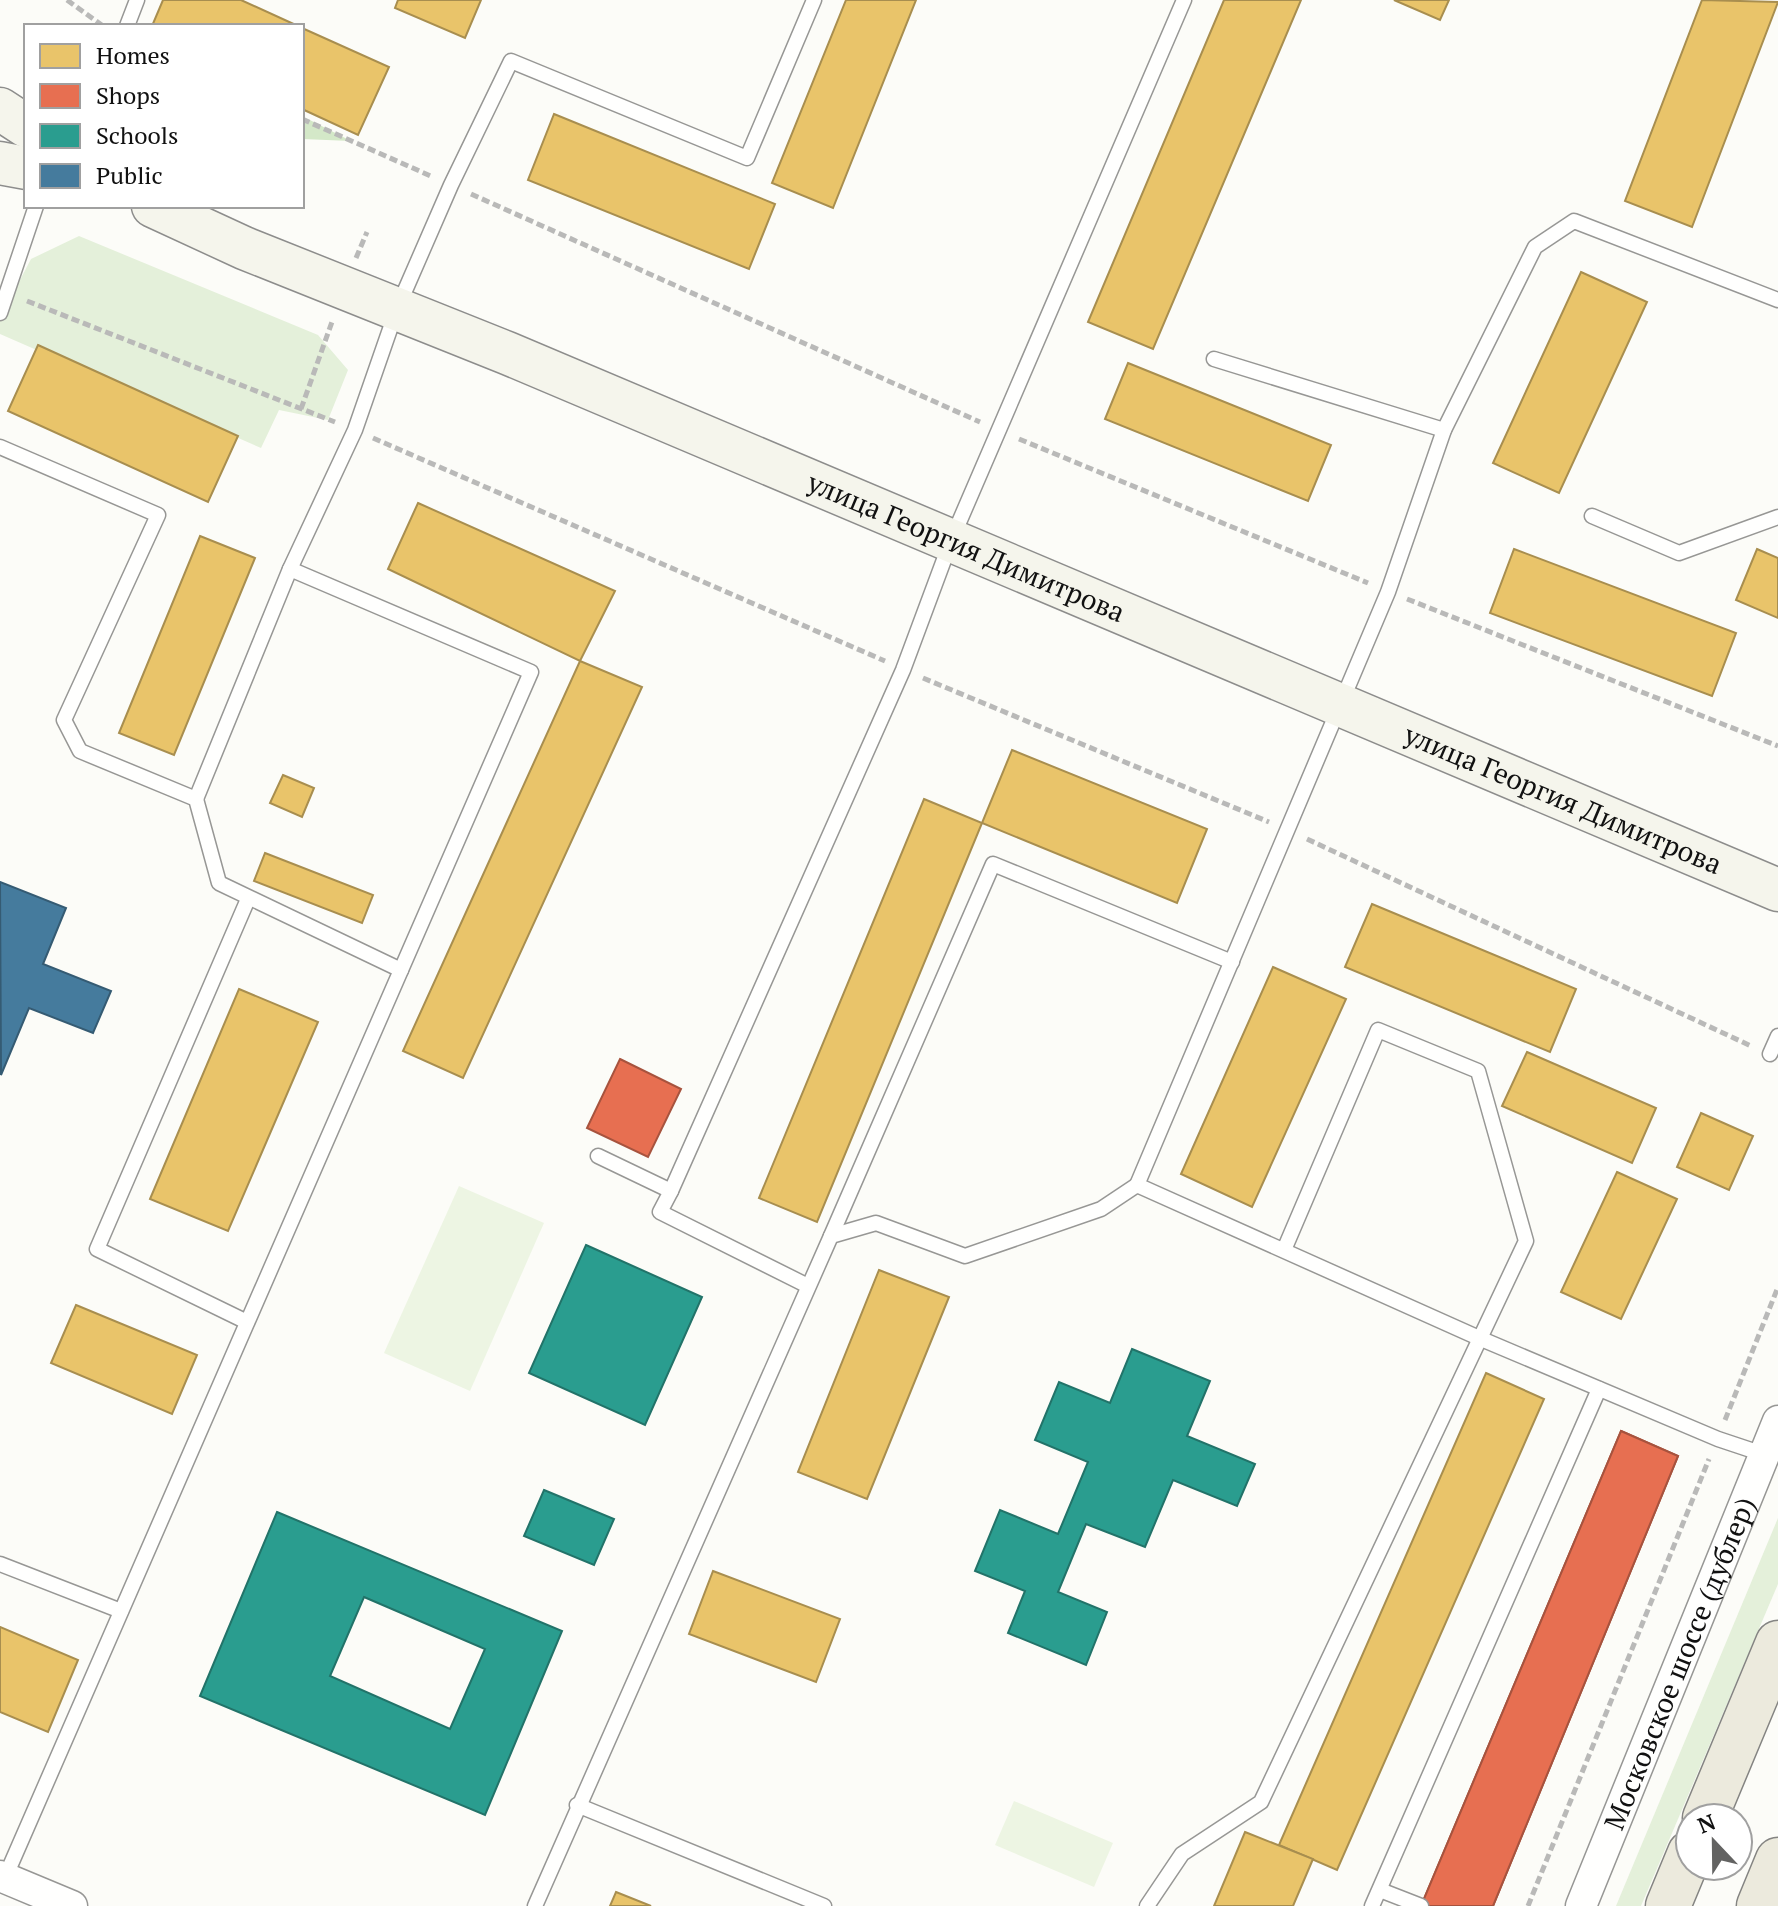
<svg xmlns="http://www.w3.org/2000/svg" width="1778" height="1906" font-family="'PT Serif',serif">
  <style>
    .green { fill: #e4f0da }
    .forest { fill: #d4e8c8 }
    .pitch { fill: #edf5e3 }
    .homes { fill: #e9c46a; stroke: #a88e4f; stroke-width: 2 }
    .shops { fill: #e76f51; stroke: #a7533e; stroke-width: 2 }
    .schools { fill: #2a9d8f; stroke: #227369; stroke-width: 2; fill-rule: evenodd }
    .public { fill: #457b9d; stroke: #355b73; stroke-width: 2 }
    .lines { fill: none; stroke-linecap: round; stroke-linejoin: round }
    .lane-casing { stroke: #979795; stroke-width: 17 }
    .street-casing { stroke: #979795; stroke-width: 33 }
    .secondary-casing { stroke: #8d8d8c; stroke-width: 45 }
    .primary-casing { stroke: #848482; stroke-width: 47 }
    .path { stroke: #b9b9b8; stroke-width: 5; stroke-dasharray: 8 4; stroke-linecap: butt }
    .lane { stroke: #fffffe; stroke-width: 14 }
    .street { stroke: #fffffe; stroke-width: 30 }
    .secondary { stroke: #f5f5ec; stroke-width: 42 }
    .primary { stroke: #eceadd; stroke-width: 44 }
    .labels { text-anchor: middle; stroke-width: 8; stroke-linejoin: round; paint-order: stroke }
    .street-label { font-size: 28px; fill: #111; stroke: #fff }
  </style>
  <rect width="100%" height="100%" fill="#fcfcf8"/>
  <g class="green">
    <path d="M79,236L318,335L348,370L328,420L279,410L261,448L0,334V318L31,259Z"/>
    <path d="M1778,1518V1584L1641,1906H1616Z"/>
  </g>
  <path class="forest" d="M302,116L351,141L302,139Z"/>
  <g class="pitch">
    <path d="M459,1186L544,1223L470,1391L384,1353Z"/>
    <path d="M1014,1801L1113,1843L1094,1887L995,1845Z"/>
  </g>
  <g class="homes">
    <path d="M163,0H241L298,26H152Z"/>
    <path d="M398,0H481L465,38L395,8Z"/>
    <path d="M846,0H916L833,208L772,183Z"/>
    <path d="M1224,0H1301L1153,349L1088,322Z"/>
    <path d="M1394,0H1449L1440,20Z"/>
    <path d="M1702,0L1778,2L1692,227L1625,201Z"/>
    <path d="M302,28L389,67L358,135L302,109Z"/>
    <path d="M554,114L775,204L749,269L528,180Z"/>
    <path d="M1581,272L1647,302L1559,493L1493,463Z"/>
    <path d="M38,345L238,436L208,502L8,411Z"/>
    <path d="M1128,363L1331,445L1308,501L1105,419Z"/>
    <path d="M418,503L615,591L580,661L388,569Z"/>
    <path d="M200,536L255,558L174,755L119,733Z"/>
    <path d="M1514,549L1736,633L1712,696L1490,613Z"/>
    <path d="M1757,549L1778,558V618L1736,600Z"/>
    <path d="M580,661L642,687L463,1078L403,1051Z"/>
    <path d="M1012,750L1207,829L1177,903L982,823Z"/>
    <path d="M283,775L314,788L302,817L270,803Z"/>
    <path d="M924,799L982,823L817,1222L759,1198Z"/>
    <path d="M265,853L373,895L362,923L254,881Z"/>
    <path d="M1372,904L1576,989L1550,1052L1345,967Z"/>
    <path d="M1273,967L1346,999L1252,1207L1181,1174Z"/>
    <path d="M239,989L318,1022L228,1231L150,1199Z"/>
    <path d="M1527,1052L1656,1108L1632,1163L1502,1106Z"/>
    <path d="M1701,1113L1753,1136L1729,1190L1677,1167Z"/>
    <path d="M1617,1172L1677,1199L1621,1319L1561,1292Z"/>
    <path d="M879,1270L949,1297L867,1499L798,1472Z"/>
    <path d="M76,1305L197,1355L172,1414L51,1363Z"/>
    <path d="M1486,1373L1544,1399L1337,1870L1279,1845Z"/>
    <path d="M713,1571L840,1619L816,1682L689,1634Z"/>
    <path d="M0,1627L78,1660L48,1732L0,1712Z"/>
    <path d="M1245,1832L1313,1859L1293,1906H1214Z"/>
    <path d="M616,1892L651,1906H610Z"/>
  </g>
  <g class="shops">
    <path d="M620,1059L681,1089L648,1157L587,1128Z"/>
    <path d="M1621,1431L1678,1456L1493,1906H1421Z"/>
    <path d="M1621,1431L1678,1456L1493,1906H1421Z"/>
  </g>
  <g class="schools">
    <path d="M586,1245L702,1297L645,1425L529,1373Z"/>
    <path d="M1132,1349L1210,1381L1187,1436L1255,1464L1237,1506L1173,1480L1145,1547L1086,1524L1058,1592L1107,1612L1086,1665L1008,1633L1025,1591L975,1571L1000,1510L1058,1534L1088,1462L1035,1440L1059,1382L1110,1403Z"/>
    <path d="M544,1490L614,1519L594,1565L524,1536Z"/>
    <path d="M277,1512L562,1631L485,1815L200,1696ZM364,1597L485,1649L450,1729L330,1676Z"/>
  </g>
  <path class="public" d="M0,882L66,908L43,964L111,991L93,1033L29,1008L1,1075Z"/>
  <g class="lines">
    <g class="lane-casing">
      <g id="lane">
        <path d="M127,26L137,0"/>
        <path d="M0,313L36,206"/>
        <path d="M1214,359L1444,430"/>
        <path d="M0,447L158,515L64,720L80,751L196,799L219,883L401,970"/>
        <path d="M1592,516L1679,553L1778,517"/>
        <path d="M196,799L290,569L355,430L397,309L451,185L511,61L747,158L814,0"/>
        <path d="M1770,1054L1778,1036"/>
        <path d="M598,1156L671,1191L660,1212L808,1286"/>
        <path d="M1137,1185L1388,592L1444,430L1535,247L1574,221L1778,300"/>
        <path d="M671,1191L903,670L951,541L1184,0"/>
        <path d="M831,1236L993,864L1232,962"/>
        <path d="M247,1322L97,1249L248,899"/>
        <path d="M0,1564L121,1611"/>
        <path d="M577,1805L824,1906"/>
        <path d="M4,1880L531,672L290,569"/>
        <path d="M1380,1890L1421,1906"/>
        <path d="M535,1906L831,1236L876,1223L965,1256L1101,1209L1137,1185L1479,1338L1718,1439L1763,1454"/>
        <path d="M1147,1906L1182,1854L1261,1802L1526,1241L1478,1071L1378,1030L1284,1250"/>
        <path d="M1372,1906L1599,1389"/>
      </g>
    </g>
    <g class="street-casing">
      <g id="street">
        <path d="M0,1876L72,1906"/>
        <path id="s1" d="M1581,1906L1778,1421"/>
      </g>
    </g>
    <g class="secondary-casing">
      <g id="secondary">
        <path d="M0,109L26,126"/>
        <path d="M0,163L26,168"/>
        <path id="s2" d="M153,206L244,248L507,353L1778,890"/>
      </g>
    </g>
    <g class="primary-casing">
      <g id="primary">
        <path d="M1705,1818L1778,1643"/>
        <path d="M1668,1906L1690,1853"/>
        <path d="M1759,1906L1778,1860"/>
      </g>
    </g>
    <g class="path">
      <path d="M67,0L103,26"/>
      <path d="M302,119L433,177"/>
      <path d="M471,194L980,422"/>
      <path d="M356,258L367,232"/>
      <path d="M27,301L335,422"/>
      <path d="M301,409L333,319"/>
      <path d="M373,438L885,661"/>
      <path d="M1019,439L1368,583"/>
      <path d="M1407,599L1778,746"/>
      <path d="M923,678L1269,822"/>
      <path d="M1307,839L1751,1046"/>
      <path d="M1725,1420L1778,1287"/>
      <path d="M1528,1906L1709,1459"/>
    </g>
    <use href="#lane" class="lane"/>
    <use href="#street" class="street"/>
    <use href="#secondary" class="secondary"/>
    <use href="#primary" class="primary"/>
  </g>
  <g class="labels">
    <g class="street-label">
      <text dy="10" stroke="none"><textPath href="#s2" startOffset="882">улица Георгия Димитрова</textPath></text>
      <text dy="10" stroke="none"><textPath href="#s2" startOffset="1530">улица Георгия Димитрова</textPath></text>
      <text dy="10" stroke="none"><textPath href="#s1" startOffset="262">Московское шоссе (дублер)</textPath></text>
    </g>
  </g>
  <rect x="24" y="24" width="280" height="184" fill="#ffffff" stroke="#a0a0a0" stroke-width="2"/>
  <rect x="40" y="44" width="40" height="24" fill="#e9c46a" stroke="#a0a0a0" stroke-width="2"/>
  <text x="96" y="64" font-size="24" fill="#111111">Homes</text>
  <rect x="40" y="84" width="40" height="24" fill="#e76f51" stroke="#a0a0a0" stroke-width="2"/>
  <text x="96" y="104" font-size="24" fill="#111111">Shops</text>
  <rect x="40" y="124" width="40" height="24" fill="#2a9d8f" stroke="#a0a0a0" stroke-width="2"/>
  <text x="96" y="144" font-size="24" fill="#111111">Schools</text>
  <rect x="40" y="164" width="40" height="24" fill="#457b9d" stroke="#a0a0a0" stroke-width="2"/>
  <text x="96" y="184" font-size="24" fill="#111111">Public</text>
  <g transform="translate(1714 1842) rotate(338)"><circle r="38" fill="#ffffff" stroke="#a0a0a0" stroke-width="2"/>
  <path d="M0-6L14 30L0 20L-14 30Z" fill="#636362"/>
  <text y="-12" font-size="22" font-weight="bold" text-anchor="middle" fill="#111111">N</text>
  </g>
</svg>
